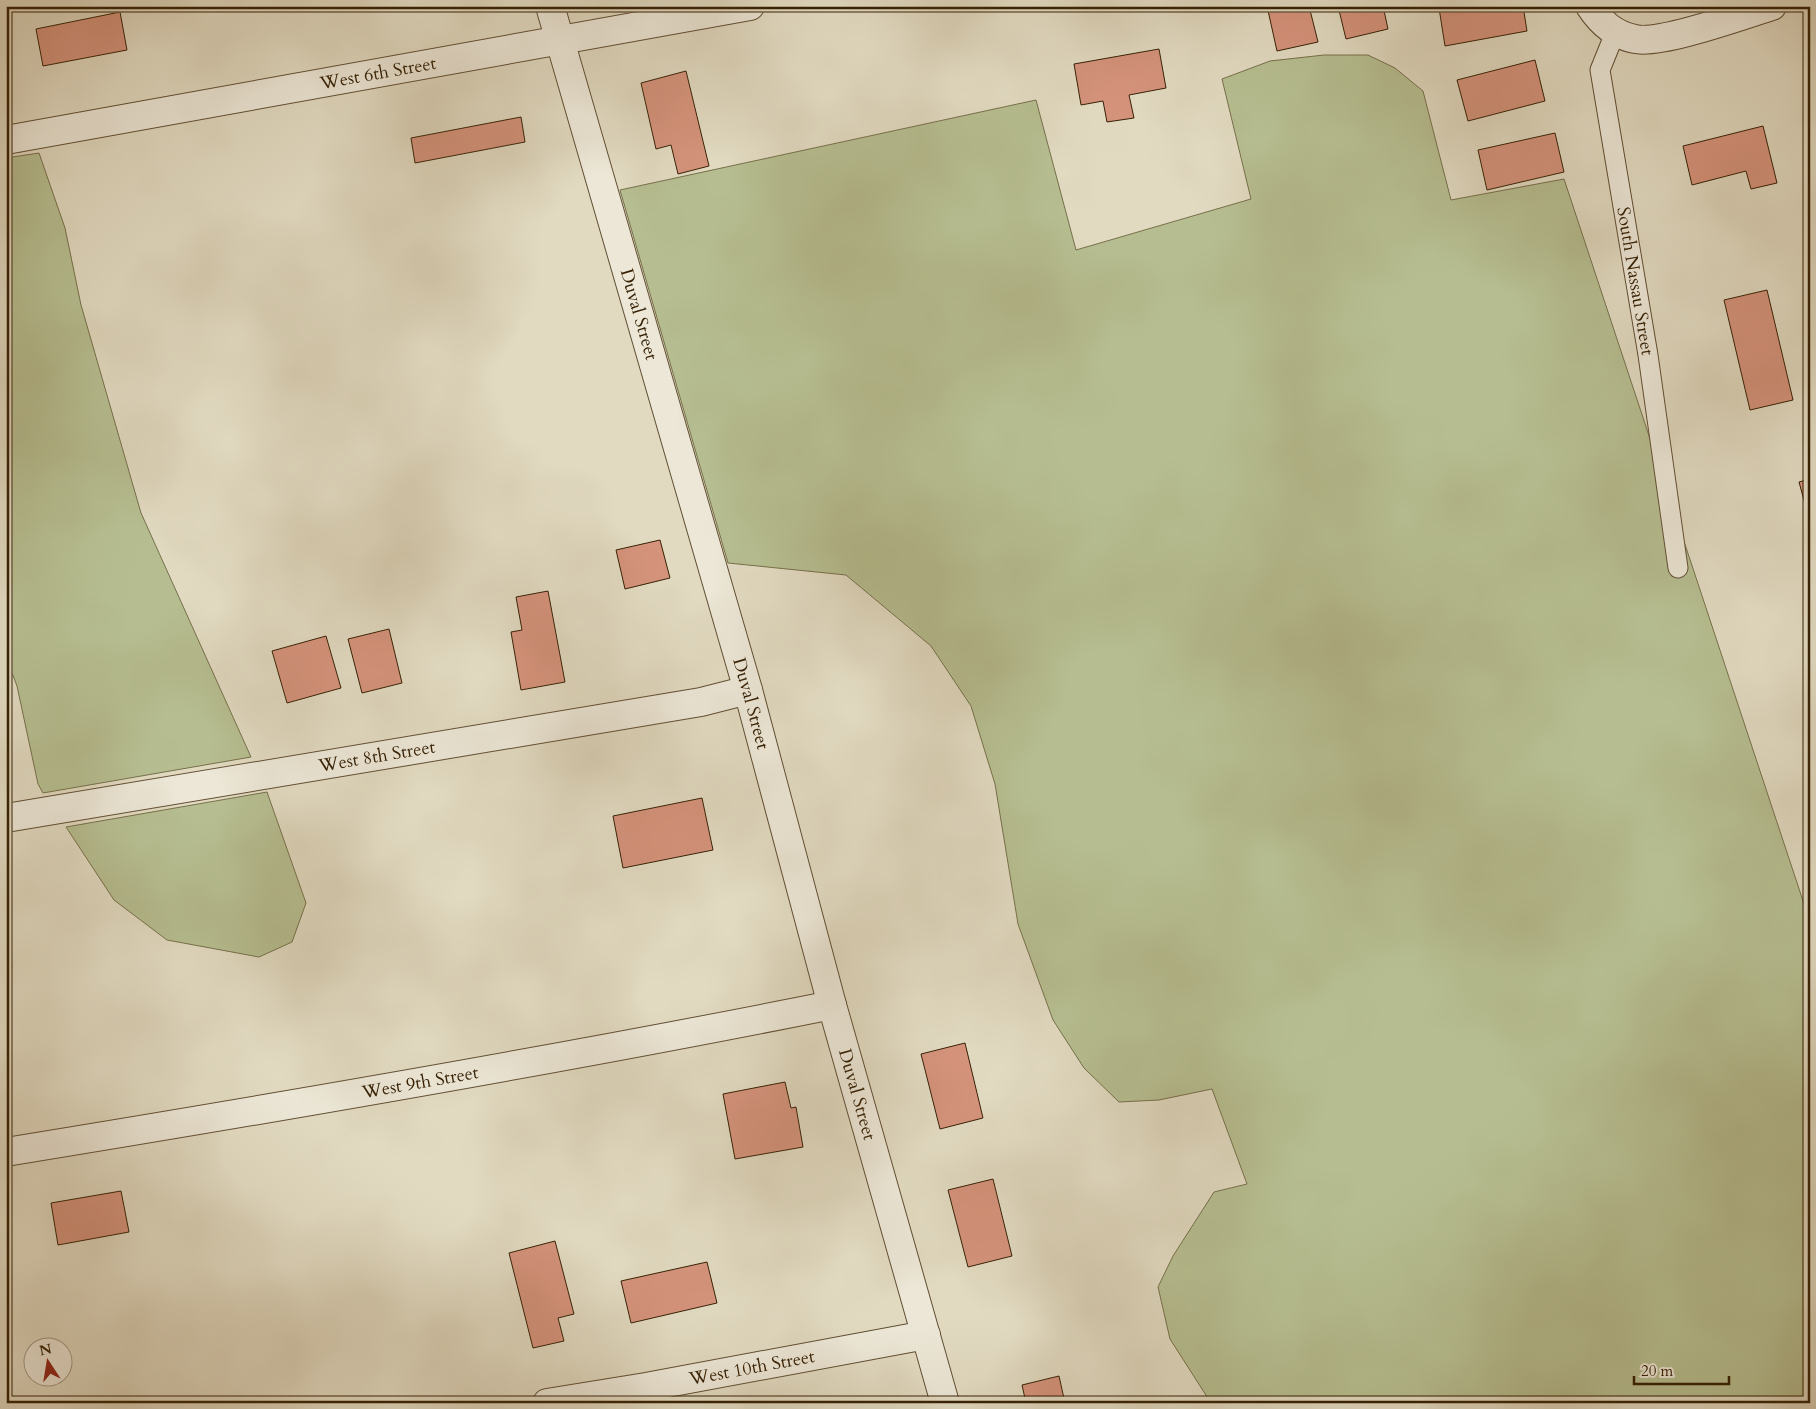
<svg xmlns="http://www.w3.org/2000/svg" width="1816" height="1409" font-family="Cardo,serif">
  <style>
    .green { fill: #b6be91; stroke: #76704b }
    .building { fill: #d5937c; stroke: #362105 }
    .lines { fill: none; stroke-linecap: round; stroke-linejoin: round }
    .lane-casing { stroke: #614f34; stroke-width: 21 }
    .street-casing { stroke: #614f34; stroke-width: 30 }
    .lane { stroke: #ece7d7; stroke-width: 19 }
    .street { stroke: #ece7d7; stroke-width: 28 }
    .labels { text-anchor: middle; stroke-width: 4; stroke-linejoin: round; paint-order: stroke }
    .street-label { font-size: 18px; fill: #362105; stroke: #ece7d7 }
  </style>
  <rect width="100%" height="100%" fill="#e1dac1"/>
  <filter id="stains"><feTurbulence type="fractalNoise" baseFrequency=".004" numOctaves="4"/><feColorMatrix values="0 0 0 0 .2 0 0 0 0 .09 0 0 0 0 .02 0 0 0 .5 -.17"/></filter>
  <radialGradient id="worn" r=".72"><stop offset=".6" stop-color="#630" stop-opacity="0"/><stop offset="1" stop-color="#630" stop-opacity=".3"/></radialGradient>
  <g class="green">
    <path d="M1324,55H1368L1395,68L1423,91L1451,200L1564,179L1810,922V1403H1211L1170,1339L1158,1287L1173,1256L1214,1192L1247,1184L1212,1089L1159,1100L1119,1102L1084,1068L1053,1020L1018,924L995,784L971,706L931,646L846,575L728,563L620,190L1036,100L1076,250L1251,199L1222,79L1270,61Z"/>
    <path d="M39,153L65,228L81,305L141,513L251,757L43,793L38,784L17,686L6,657V158Z"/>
    <path d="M267,792L306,903L292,942L259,957L167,940L114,900L66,827Z"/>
  </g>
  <g class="building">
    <path d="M1267,6H1309L1318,42L1277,51Z"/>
    <path d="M1338,6H1383L1388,29L1346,39Z"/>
    <path d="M1450,6H1523L1527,31L1445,46L1439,8Z"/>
    <path d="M120,12L127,50L43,66L36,29Z"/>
    <path d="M1159,49L1166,88L1129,95L1134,118L1107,122L1103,101L1081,105L1074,64Z"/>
    <path d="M1535,60L1545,101L1468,121L1457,80Z"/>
    <path d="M686,71L709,166L678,174L671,145L656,149L641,83Z"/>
    <path d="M521,117L525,142L415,163L411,138Z"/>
    <path d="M1763,126L1777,183L1751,189L1746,171L1692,185L1683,146Z"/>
    <path d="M1555,133L1564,172L1487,190L1478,150Z"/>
    <path d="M1767,290L1793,400L1750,410L1724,300Z"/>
    <path d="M1810,479V515H1808L1799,482Z"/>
    <path d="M660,540L670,578L625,589L616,550Z"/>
    <path d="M548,591L565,682L521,690L511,632L522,630L516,597Z"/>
    <path d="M389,629L402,683L362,693L348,639Z"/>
    <path d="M326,636L341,688L287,703L272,651Z"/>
    <path d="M702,798L713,850L623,868L613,816Z"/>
    <path d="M6,946L12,968L6,969Z"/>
    <path d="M965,1043L983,1118L940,1129L921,1054Z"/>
    <path d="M785,1082L791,1108L796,1107L803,1147L735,1159L723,1094Z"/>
    <path d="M993,1179L1012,1256L968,1267L948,1190Z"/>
    <path d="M121,1191L129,1232L58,1245L51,1203Z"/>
    <path d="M555,1241L574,1314L558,1318L564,1341L533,1348L509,1253Z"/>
    <path d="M707,1262L717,1303L631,1323L621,1281Z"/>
    <path d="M1059,1376L1065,1403H1026L1022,1385Z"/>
  </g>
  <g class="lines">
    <g class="lane-casing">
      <g id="lane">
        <path id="s1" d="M1615,33L1600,70L1648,355L1678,568"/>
      </g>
    </g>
    <g class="street-casing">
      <g id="street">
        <path id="s2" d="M550,6L748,690L832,1005L945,1403"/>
        <path d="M1590,6C1601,23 1614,35 1635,39C1660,45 1743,15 1772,6"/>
        <path id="s3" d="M6,140L750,6"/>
        <path id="s4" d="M6,818L701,702L748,690"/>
        <path id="s5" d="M6,1152C282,1107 558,1060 832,1005"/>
        <path id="s6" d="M547,1403L646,1387L926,1335"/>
      </g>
    </g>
    <use href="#lane" class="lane"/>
    <use href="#street" class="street"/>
  </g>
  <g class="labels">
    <g class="street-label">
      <text dy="6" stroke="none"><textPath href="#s3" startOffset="378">West 6th Street</textPath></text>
      <text dy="6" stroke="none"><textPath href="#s1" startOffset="254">South Nassau Street</textPath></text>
      <text dy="6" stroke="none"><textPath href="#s2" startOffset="321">Duval Street</textPath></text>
      <text dy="6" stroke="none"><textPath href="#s2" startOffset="726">Duval Street</textPath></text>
      <text dy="6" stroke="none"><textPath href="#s4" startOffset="376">West 8th Street</textPath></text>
      <text dy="6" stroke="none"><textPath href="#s5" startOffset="420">West 9th Street</textPath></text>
      <text dy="6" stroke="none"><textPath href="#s2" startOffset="1131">Duval Street</textPath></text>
      <text dy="6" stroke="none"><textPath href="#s6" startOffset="208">West 10th Street</textPath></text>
    </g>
  </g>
  <rect width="1816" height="1409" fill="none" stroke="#e1dac1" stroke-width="25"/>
  <rect x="8" y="8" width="1801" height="1394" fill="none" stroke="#362105" stroke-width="2.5"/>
  <rect x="12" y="12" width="1791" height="1384" fill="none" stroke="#362105"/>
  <g transform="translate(48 1362) rotate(348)"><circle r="24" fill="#ece7d7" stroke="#a39883"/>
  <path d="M0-4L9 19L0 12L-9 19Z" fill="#8f2418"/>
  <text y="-8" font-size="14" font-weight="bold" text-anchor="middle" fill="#362105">N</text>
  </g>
  <path d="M1634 1376v8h95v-8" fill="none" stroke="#362105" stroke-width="2.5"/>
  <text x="1641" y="1376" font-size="15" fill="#362105" stroke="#ece7d7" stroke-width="4" paint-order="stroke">20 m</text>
  <rect width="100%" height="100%" filter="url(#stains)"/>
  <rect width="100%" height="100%" fill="url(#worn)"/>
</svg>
